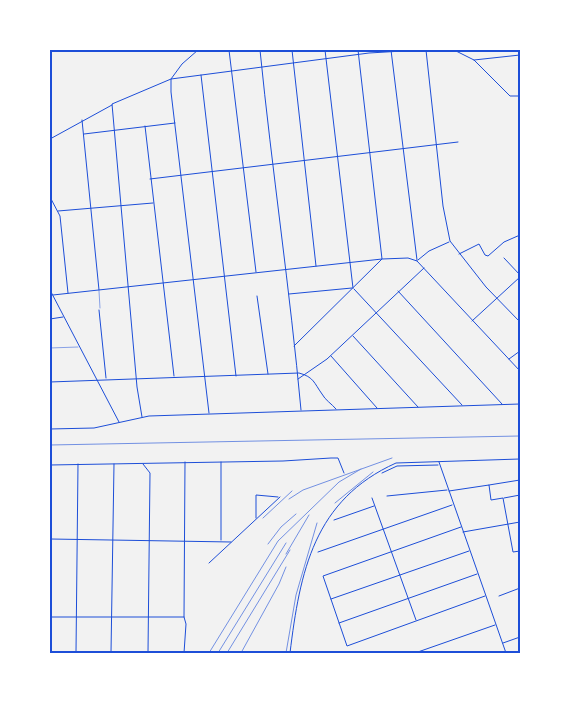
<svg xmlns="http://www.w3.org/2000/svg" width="570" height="703" font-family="'IBM Plex Sans',sans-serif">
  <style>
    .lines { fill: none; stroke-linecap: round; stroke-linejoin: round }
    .service { stroke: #1d4ed8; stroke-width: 0.5 }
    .minor { stroke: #1d4ed8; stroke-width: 1 }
    .tertiary { stroke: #1d4ed8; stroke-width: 1 }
    .secondary { stroke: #1d4ed8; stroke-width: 1 }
    .rail { stroke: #7290e2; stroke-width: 1 }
    .neatline { fill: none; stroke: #1d4ed8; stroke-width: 2 }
  </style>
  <rect width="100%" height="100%" fill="#f2f2f2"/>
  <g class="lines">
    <g class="service">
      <path d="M99,291L100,308"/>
      <path d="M50,348L78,347"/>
    </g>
    <g class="minor">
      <path d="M229,50L256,272"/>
      <path d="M260,50C272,170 290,290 301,410"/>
      <path d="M292,50L316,266"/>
      <path d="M325,50L353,288"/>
      <path d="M391,50L417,260"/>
      <path d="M426,50L443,206L450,241L486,287L520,322"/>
      <path d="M454,50L474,60L510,96H520"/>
      <path d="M474,60L520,55"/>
      <path d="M201,75L236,376"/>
      <path d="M82,120L99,290"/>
      <path d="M145,126L174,376"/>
      <path d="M84,134L175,123"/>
      <path d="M50,139L112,105"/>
      <path d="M150,179L458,142"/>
      <path d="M50,197L60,216L68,293"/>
      <path d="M58,211L153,203"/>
      <path d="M459,254L479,244L485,255L488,256L504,242L520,235"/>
      <path d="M504,258L520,275"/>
      <path d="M418,260L429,251L449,242"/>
      <path d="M354,289L462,405"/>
      <path d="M50,290L119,422"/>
      <path d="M398,291L502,404"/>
      <path d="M289,294L352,288"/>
      <path d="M53,295L382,259L408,258L417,261"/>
      <path d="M257,296L268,374"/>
      <path d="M99,310L106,378"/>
      <path d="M50,319L63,317"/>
      <path d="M472,321L520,277"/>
      <path d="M353,336L418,407"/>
      <path d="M294,346L382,259L358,50"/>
      <path d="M331,356L377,408"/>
      <path d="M509,359L520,351"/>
      <path d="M298,379L327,359L424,268"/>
      <path d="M50,382L299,373C314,377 314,383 322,394C325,400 332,404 336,409"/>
      <path d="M209,413L171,92V79L369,53L420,50"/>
      <path d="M142,417L137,387L112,104L171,79L182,64L198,50"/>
      <path d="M221,462V540"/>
      <path d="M439,462L506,653"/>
      <path d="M143,464L150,473L148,653"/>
      <path d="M50,465L283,461L331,458H338L344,473"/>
      <path d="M382,473L397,466L438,465"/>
      <path d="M489,485L520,480"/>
      <path d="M449,491L489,485L491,500L503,498L513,552L520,551"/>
      <path d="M387,496L447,490"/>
      <path d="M372,498L416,620"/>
      <path d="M504,498L520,495"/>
      <path d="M256,518V495L278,497"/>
      <path d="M334,520L374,506"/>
      <path d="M461,527L323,576L347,646L485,596"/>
      <path d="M463,532L520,522"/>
      <path d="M50,539L231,542"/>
      <path d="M318,552L452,505"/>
      <path d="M209,563L280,497"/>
      <path d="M499,596L520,588"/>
      <path d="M331,599L469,551"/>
      <path d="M50,617H184"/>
      <path d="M339,623L477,574"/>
      <path d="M503,643L520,637"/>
      <path d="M76,653L78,464"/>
      <path d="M111,653L114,464"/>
      <path d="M184,653L186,624L184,617L185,462"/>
      <path d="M290,653C300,571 314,500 396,463L520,459"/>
      <path d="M415,653L495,625"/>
    </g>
    <path class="tertiary" d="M417,261L520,371"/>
    <path class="secondary" d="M50,429L94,428L149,416L520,404"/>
    <g class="rail">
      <path d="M50,445L520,436"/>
      <path d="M289,499L303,490L392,458"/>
      <path d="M335,503L373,472"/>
      <path d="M263,518L292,491"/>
      <path d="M268,544L281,527L296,514"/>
      <path d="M286,554L309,515"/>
      <path d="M209,653L278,541L339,482L361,469"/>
      <path d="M218,653L286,543"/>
      <path d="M227,653L290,550"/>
      <path d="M241,653L279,584L286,567"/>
      <path d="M286,653L296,595L317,523"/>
    </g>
  </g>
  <rect width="570" height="703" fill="none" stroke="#ffffff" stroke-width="102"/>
  <rect x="51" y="51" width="468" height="601" class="neatline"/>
</svg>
